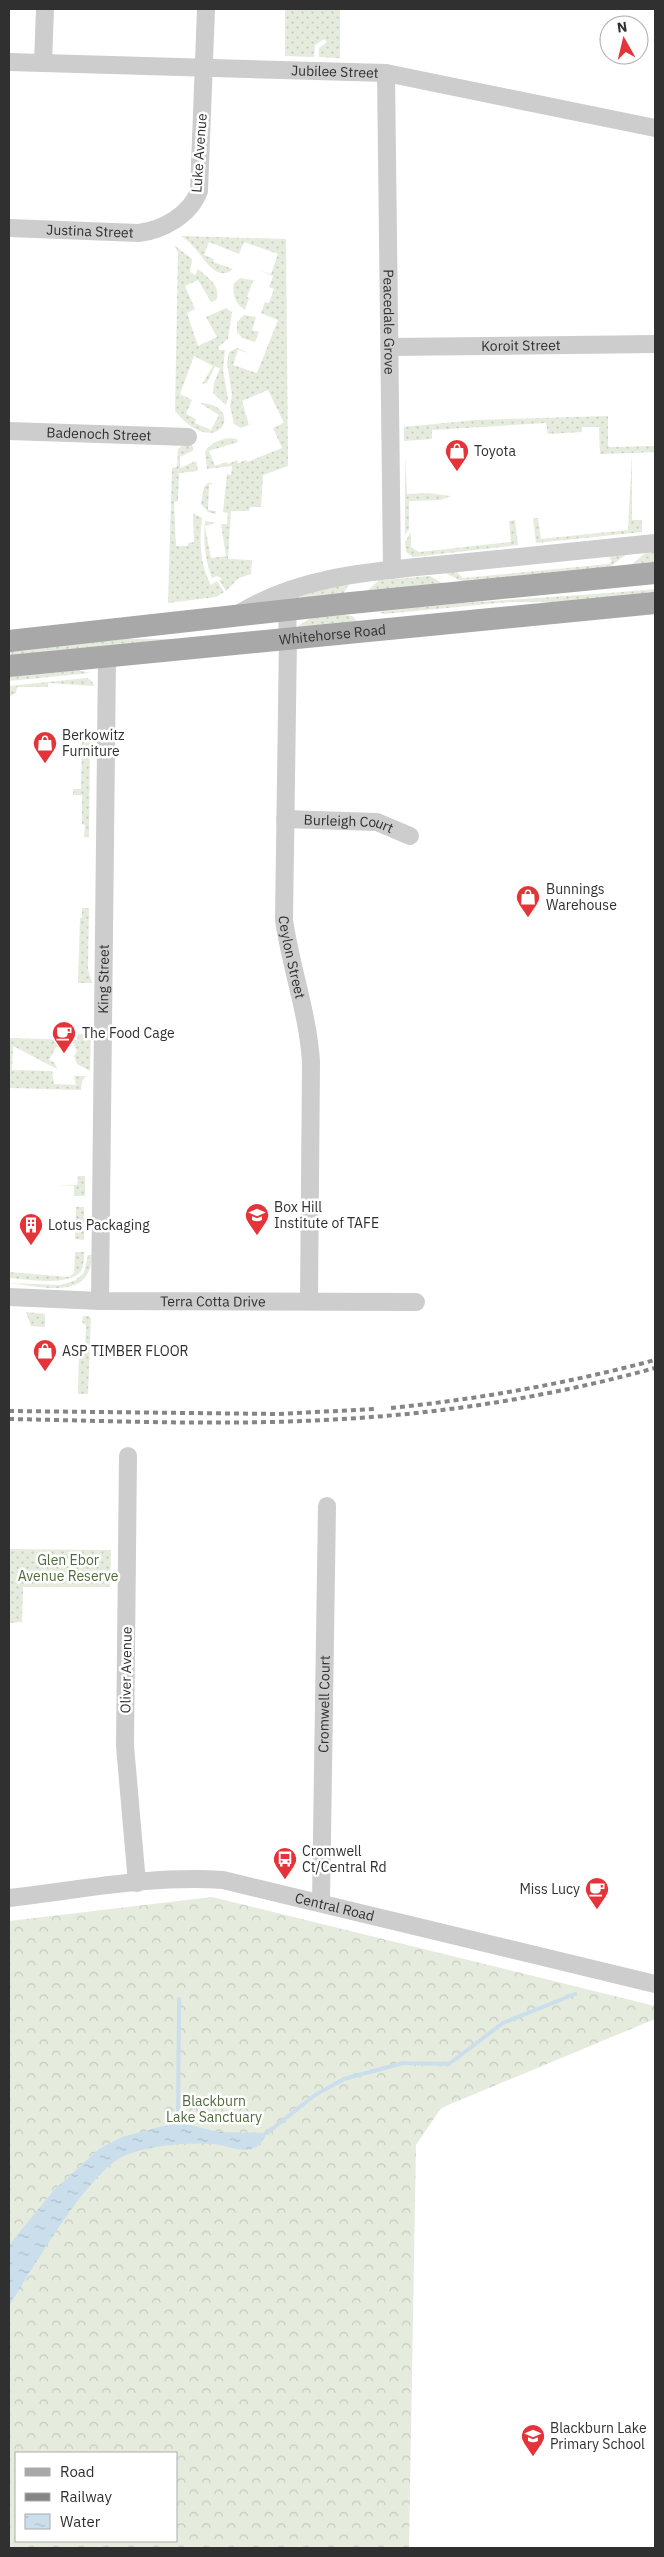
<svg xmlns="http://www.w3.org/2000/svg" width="664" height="2557" font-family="'IBM Plex Sans',sans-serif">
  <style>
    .grass { fill: url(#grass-dots) }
    .forest { fill: url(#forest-crowns); fill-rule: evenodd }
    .water { fill: url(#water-ripples) }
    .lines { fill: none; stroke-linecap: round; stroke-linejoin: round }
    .stream { stroke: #cadeec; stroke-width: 4 }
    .minor { stroke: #cdcdcd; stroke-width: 18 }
    .major { stroke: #a8a8a8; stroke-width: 22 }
    .rail { stroke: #858585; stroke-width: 4; stroke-dasharray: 5 4; stroke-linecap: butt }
    .labels { text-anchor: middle; stroke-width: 5; stroke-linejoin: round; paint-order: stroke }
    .street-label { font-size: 14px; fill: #303030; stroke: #fff }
    .poi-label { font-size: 14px; fill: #303030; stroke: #fff; text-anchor: start }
    .park-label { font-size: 14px; fill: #516b3d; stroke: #fff }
  </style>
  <defs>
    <pattern id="grass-dots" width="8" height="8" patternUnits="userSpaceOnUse" patternTransform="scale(1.25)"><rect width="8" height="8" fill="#e5ecde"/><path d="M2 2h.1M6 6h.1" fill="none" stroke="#c5cbbf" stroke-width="1.8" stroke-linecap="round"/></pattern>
    <pattern id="forest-crowns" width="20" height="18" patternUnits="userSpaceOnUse" patternTransform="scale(1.25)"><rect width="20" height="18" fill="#e5ecde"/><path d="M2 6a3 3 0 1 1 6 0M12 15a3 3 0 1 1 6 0" fill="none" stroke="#c5cbbf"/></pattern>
    <pattern id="water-ripples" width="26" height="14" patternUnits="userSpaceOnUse" patternTransform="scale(1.25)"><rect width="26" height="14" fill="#cadeec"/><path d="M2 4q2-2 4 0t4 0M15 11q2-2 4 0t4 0" fill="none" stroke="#aebfcb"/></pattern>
  </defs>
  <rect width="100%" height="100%" fill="#fff"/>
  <g class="grass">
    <path d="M285,9H340V58L319,57V48L327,42L324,39L315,45L314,57L285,56Z"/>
    <path d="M181,236L286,239L288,466L263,475L261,507H250L249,511H231L228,559L252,560L251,574L239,578L226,591L219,580H222L221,578L217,576L212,578C205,560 203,540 205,521L215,523L205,526L211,558L226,556L221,524H227L228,513L223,512L227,474L231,475L232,466L207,469L205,452C210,442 226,436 237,439L238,442L209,451L215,466L227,462L228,464L237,460L238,463L246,460L247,462L282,448L273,428L284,423L268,390L242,401L249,425L241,428L234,424L230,406L232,395L227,363L229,352L237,348L249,353L238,350L233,365L257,373L278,320L261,313L265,302L269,303L274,289L269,287L273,276L261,271L271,274L278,254L244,242L239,254L209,242L204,255L214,259L213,262L233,269C216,284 203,256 193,246C190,242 185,239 181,236Z"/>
    <path d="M174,245L192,259L190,272L195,275L198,269C207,277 222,286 216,300L211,302L198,280L185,286L195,309L187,313L198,346L217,337L206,317L226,308L232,312L228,339L218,347L220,350H225L223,370L228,399L226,405L213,393L214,383L220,368L215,366L207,383L202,384L213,366L194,356L180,394L192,400L186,414L196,419L195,423L211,430L219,415L200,403C247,404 219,464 175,411L178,253Z"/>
    <path d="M240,278L257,281H253L247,297L249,298L245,310C235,304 232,294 234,283Z"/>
    <path d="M244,315L256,317L252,330L259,332L255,342L242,338L237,332V322Z"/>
    <path d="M608,416V447L655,446V452L632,453V520H642V532L536,543L533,518H538L541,539L628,530L632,453L600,454L599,427H582V432L548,434L546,423L432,430V439L404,441V427L475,420Z"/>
    <path d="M183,445H192L194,450L180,457V468L196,461L198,471L179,473L178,501L174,502L176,546H188V543L194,542L193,513L202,518C199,541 200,565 211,585L217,581L224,592L216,597L168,603L172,468L177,467L178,449Z"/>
    <path d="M405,455L407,494L428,493L451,496L441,500L409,501V529L405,535Z"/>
    <path d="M208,483H213L209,485L208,510L216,511V514L208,512L201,504L204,487Z"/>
    <path d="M515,520L518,545L413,557L406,552L405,542L411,532V547L419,552L511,542L509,521Z"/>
    <path d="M651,548L655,550V564L631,565Z"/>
    <path d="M632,550L610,567L464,582L438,570L453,568L463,578L608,564L612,562L606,552Z"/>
    <path d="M430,576L444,584L366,592L379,580Z"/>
    <path d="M350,583L343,594L264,604L285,597Z"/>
    <path d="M655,589V593L568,602H509L384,614L379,612C471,600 563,598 655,589Z"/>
    <path d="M345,615L352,616L357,621L299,628L298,626L311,618Z"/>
    <path d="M274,629L9,658V650L126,639H179Z"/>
    <path d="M79,670L90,673L9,681V677Z"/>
    <path d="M87,678L92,681L94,686L48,683V687H17L16,693L9,697V686Z"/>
    <path d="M82,740H90L89,837H84L85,825L82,824V795H73V789H81Z"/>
    <path d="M82,908H89L88,969L92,983H78L80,918H82Z"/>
    <path d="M78,1034H91L90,1071L77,1064L74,1056L77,1051L73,1042L56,1047L49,1060L55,1063L57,1069L13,1046L12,1070L52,1071L54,1084L76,1085L74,1076H86L82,1081L81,1090L9,1088V1038L77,1040Z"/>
    <path d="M78,1176H85V1196H74V1186H54L77,1185Z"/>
    <path d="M76,1207H84V1240L75,1239Z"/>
    <path d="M75,1252H84C84,1258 84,1266 81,1271C70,1287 26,1279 9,1278V1272L69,1277L74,1273Z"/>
    <path d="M88,1255H92C91,1302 41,1286 9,1283L60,1285L74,1281L84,1273Z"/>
    <path d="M26,1312L45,1314V1327L31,1326Z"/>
    <path d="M83,1316H89L91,1319L88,1394H78L79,1351H85L86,1326L82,1322Z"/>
    <path d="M10,1549L111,1550L110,1587H23L22,1622L9,1623Z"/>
  </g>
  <path class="forest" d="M212,1897L655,2006V2019L441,2108L416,2145L409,2548H9V1921ZM16,2453H176V2541H16Z"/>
  <path class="water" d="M178,2122L218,2132L267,2133C263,2140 260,2147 251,2149C240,2152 225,2145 214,2144C187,2142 149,2145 124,2156C86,2174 33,2269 9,2306V2245L54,2190L99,2149L122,2137Z"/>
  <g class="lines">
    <g class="stream">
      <path d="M178,2122L179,1999"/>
      <path d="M267,2133L315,2095L344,2079L403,2063L449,2064L503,2023L575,1994"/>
    </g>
    <g class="minor">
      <path id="s1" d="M9,62L386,73L655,128"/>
      <path d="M43,63L45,9"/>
      <path id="s2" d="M386,73L392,570"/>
      <path id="s3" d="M9,228L139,233C163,230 190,215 199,191L206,9"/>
      <path id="s4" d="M389,347L655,344"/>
      <path id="s5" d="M9,431L188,437"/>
      <path id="s6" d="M287,610L288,638L284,920C291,968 308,1014 311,1062L309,1301"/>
      <path d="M238,614C304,573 383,571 458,563C524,556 590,550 655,543"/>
      <path id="s7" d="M285,819L377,822L410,836"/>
      <path id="s8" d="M9,1297L100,1301L416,1302"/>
      <path id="s9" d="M100,1301L107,657"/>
      <path d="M128,1456L125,1746L137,1883"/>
      <path id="s10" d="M9,1898C79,1890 152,1875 223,1880L655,1984"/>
      <path id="s11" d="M321,1902L327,1506"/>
    </g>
    <g class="major">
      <path d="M9,641L351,603L655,573"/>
      <path id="s12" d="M9,666L655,603"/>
    </g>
    <g class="rail">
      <path d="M391,1408C480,1399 569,1383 655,1360"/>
      <path d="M9,1411L278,1414L374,1409"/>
      <path d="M9,1419C120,1421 231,1426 342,1419C448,1413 553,1396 655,1368"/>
    </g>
  </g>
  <defs>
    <g id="shop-pin" transform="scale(1.25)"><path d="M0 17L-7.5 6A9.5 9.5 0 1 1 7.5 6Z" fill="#e5333a" stroke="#fff"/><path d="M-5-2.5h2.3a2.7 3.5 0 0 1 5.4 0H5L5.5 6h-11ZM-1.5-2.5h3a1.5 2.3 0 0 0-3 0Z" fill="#fff"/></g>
    <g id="cafe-pin" transform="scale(1.25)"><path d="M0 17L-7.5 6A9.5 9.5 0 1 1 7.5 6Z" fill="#e5333a" stroke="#fff"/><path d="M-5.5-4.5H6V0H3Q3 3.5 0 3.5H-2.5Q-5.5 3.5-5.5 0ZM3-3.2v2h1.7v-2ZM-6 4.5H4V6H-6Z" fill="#fff"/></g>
    <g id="university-pin" transform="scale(1.25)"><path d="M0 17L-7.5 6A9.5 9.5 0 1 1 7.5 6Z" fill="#e5333a" stroke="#fff"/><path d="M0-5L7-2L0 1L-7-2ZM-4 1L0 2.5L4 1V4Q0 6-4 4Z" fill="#fff"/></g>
    <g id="building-pin" transform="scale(1.25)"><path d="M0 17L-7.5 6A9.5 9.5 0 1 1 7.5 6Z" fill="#e5333a" stroke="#fff"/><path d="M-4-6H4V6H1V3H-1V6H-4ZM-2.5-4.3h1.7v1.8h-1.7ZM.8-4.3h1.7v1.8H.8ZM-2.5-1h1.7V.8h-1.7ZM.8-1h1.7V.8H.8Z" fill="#fff"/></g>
    <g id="bus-pin" transform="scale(1.25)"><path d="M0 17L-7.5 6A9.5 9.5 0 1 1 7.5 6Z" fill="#e5333a" stroke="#fff"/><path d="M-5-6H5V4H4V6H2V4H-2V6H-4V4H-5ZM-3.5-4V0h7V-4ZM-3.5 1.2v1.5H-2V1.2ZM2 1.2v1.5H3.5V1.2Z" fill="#fff"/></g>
    <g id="school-pin" transform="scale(1.25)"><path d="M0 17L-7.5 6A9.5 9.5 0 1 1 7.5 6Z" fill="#e5333a" stroke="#fff"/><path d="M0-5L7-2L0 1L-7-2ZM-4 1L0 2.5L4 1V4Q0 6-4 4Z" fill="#fff"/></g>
  </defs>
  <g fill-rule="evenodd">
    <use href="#shop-pin" x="457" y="451"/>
    <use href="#shop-pin" x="45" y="743"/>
    <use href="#shop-pin" x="528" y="897"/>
    <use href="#cafe-pin" x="64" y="1033"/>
    <use href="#university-pin" x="257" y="1215"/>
    <use href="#building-pin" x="31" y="1225"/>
    <use href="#shop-pin" x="45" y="1351"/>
    <use href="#bus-pin" x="285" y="1859"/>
    <use href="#cafe-pin" x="597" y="1889"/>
    <use href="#school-pin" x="533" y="2436"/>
  </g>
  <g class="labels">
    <g class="street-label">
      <text dy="5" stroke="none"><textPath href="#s1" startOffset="326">Jubilee Street</textPath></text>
      <text transform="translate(199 153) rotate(-86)" y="5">Luke Avenue</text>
      <text dy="5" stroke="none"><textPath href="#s3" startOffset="81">Justina Street</textPath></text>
      <text dy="5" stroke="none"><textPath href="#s2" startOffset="249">Peacedale Grove</textPath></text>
      <text dy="5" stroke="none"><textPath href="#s4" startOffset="132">Koroit Street</textPath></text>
      <text dy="5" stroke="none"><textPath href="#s5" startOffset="90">Badenoch Street</textPath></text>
      <text dy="5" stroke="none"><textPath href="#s12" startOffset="325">Whitehorse Road</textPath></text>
      <text dy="5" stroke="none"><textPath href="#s7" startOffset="64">Burleigh Court</textPath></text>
      <text dy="5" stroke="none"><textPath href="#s6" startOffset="348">Ceylon Street</textPath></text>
      <text dy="5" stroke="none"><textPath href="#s9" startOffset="322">King Street</textPath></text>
      <text dy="5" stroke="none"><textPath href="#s8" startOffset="204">Terra Cotta Drive</textPath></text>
      <text transform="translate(126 1670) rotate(-89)" y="5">Oliver Avenue</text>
      <text dy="5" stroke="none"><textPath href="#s11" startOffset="198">Cromwell Court</textPath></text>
      <text dy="5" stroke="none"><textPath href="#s10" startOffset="330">Central Road</textPath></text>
    </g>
    <g class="poi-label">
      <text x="474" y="456">Toyota</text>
      <text x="62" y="740">Berkowitz<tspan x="62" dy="16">Furniture</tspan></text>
      <text x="546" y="894">Bunnings<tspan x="546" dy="16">Warehouse</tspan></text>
      <text x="82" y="1038">The Food Cage</text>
      <text x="274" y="1212">Box Hill<tspan x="274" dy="16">Institute of TAFE</tspan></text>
      <text x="48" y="1230">Lotus Packaging</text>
      <text x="62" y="1356">ASP TIMBER FLOOR</text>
      <text x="302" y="1856">Cromwell<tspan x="302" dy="16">Ct/Central Rd</tspan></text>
      <text x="580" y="1894" text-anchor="end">Miss Lucy</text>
      <text x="550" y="2433">Blackburn Lake<tspan x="550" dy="16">Primary School</tspan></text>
    </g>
    <g class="park-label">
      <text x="68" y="1565">Glen Ebor<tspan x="68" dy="16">Avenue Reserve</tspan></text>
      <text x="214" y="2106">Blackburn<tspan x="214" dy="16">Lake Sanctuary</tspan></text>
    </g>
  </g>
  <rect width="664" height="2557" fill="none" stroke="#303030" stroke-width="20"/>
  <rect x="15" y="2452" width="162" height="90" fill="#ffffff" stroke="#acacac"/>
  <rect x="25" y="2468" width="25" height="8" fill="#a8a8a8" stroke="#acacac"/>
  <text x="60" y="2477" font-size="15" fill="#303030">Road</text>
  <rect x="25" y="2493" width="25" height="8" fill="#858585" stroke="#acacac"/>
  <text x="60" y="2502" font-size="15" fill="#303030">Railway</text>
  <rect x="25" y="2514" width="25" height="15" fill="url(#water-ripples)" stroke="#acacac"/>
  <text x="60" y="2527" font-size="15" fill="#303030">Water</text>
  <g transform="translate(624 40) rotate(352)"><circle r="24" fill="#ffffff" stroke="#acacac"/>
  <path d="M0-4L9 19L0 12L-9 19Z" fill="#e5333a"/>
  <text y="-8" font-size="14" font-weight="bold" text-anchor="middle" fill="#303030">N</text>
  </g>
</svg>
